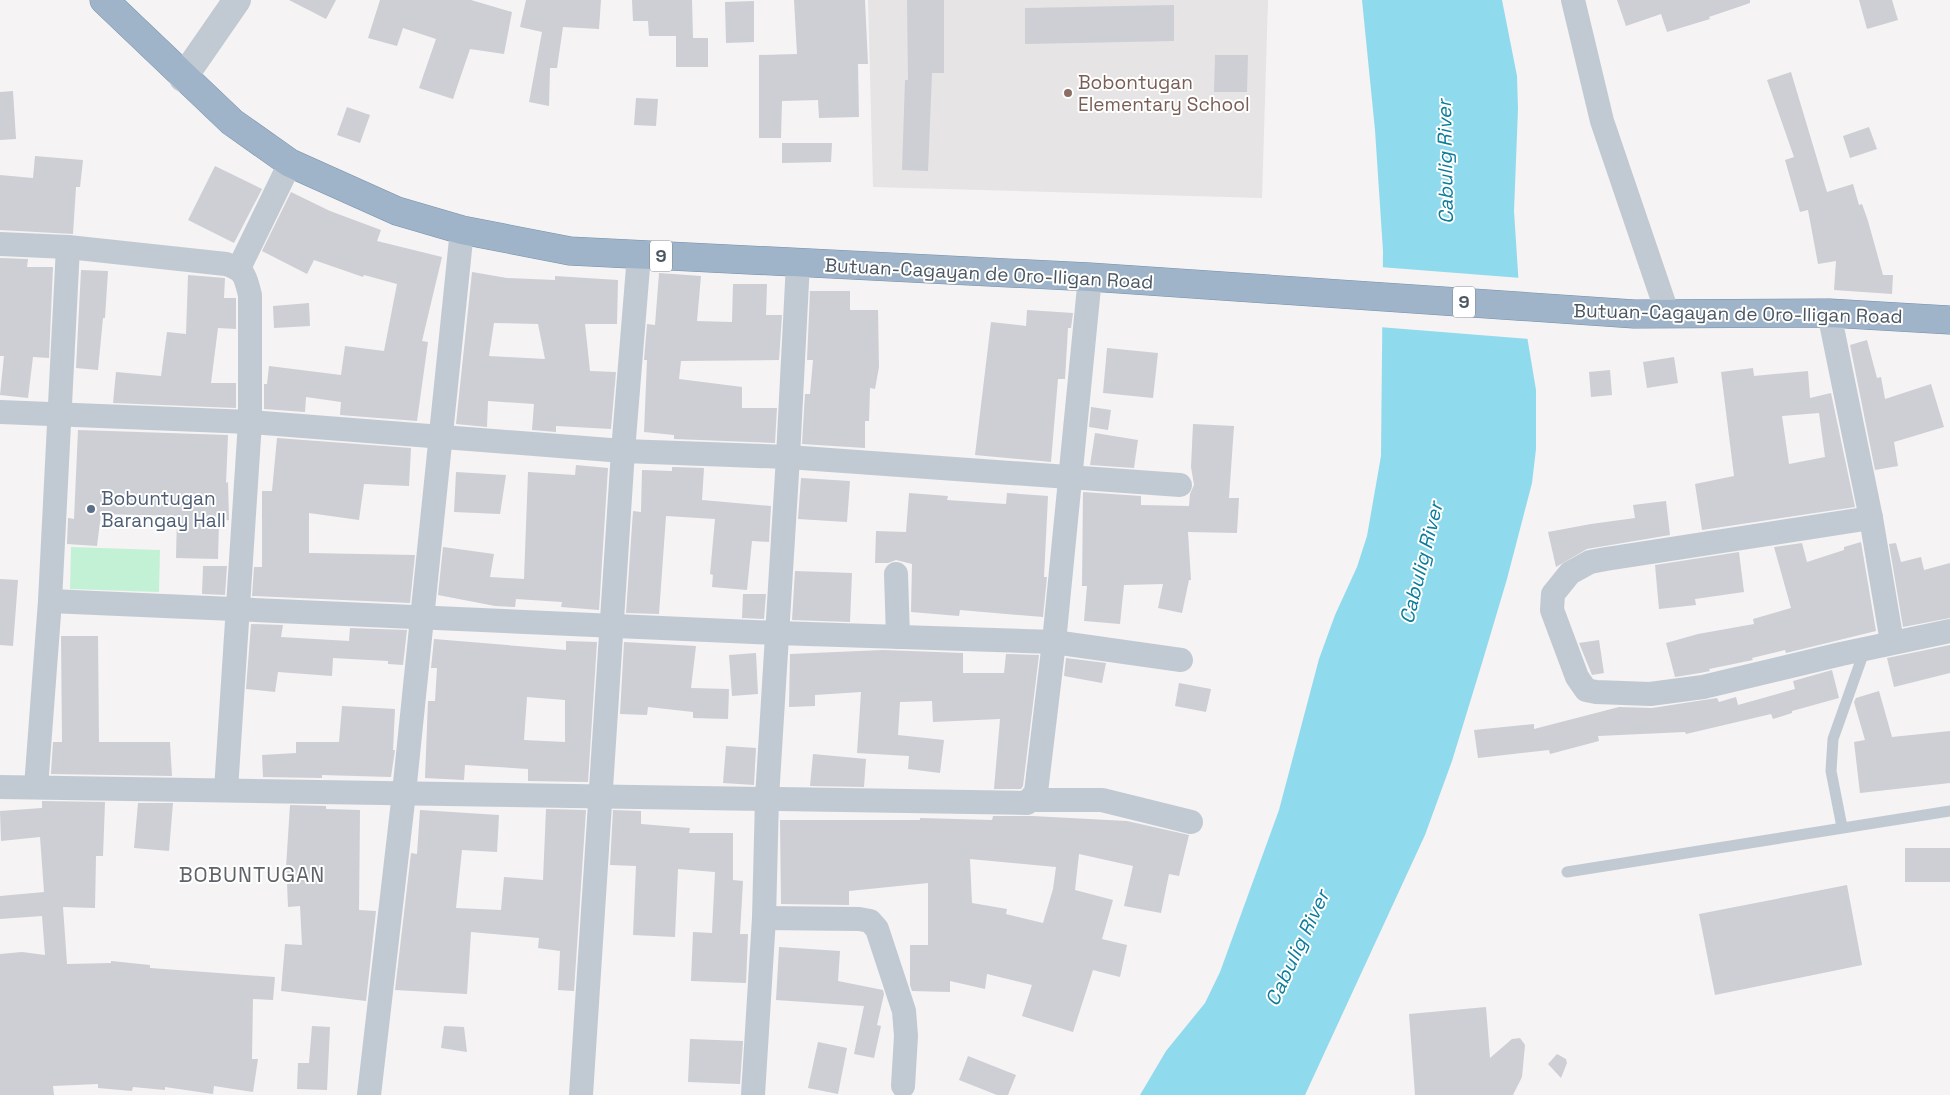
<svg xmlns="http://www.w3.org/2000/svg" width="1950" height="1095" font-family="'Space Grotesk',sans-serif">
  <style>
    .education { fill: #e6e4e5 }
    .green { fill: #c3f1d5 }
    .water { fill: #90daee }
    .pier { fill: #f5f3f3 }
    .building { fill: #cdcfd5; fill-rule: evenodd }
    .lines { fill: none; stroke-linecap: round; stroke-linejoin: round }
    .trunk-casing { stroke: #7690ad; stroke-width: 29 }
    .service { stroke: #c1cad2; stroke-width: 11 }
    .minor { stroke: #c1cad2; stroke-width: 24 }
    .tertiary { stroke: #c1cad2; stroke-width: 28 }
    .trunk { stroke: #9fb4c9; stroke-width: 28 }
    .education-dot { fill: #8d6e63; stroke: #fff; stroke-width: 2 }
    .service-dot { fill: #5c6f8a; stroke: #fff; stroke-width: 2 }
    .labels { text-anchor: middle; stroke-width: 4; stroke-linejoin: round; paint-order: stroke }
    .shield { fill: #fff; stroke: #808990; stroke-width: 1 }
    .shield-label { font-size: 18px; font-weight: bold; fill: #4a5661 }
    .education-label { font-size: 19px; fill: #785e54; stroke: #fff; text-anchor: start }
    .street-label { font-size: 19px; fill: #4a5661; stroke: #fff }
    .service-label { font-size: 19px; fill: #4e5e75; stroke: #fff; text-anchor: start }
    .water-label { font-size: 20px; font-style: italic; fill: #0c7c9b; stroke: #fff }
    .quarter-label { font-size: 21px; letter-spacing: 1px; fill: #5f6368; stroke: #fff }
  </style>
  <rect width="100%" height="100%" fill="#f5f3f3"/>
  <path class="education" d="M868,0H1268L1262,198L873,187Z"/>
  <path class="green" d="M71,547L160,550L159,592L70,589Z"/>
  <path class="water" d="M1362,0H1502L1517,76L1518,109L1514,211L1519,288L1536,390V449L1532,483L1507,579L1482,663L1452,761L1425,835L1305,1095H1140L1166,1051L1205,1003L1220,972L1279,810L1319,659L1335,615L1357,567L1367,536L1381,456L1383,251L1375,130Z"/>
  <path class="pier" d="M1380,267L1521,278L1530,339L1379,327Z"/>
  <g class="building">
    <path d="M289,0H336L326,19Z"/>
    <path d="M380,0H471L512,12L504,54L470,49L453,99L419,88L436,39L403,28L397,46L368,38Z"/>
    <path d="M526,0H601L599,29L563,27L557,68H550L549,106L529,102L542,32L520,27Z"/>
    <path d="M632,0H692L693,38H708V67H676V36H649L648,21H633Z"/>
    <path d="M794,0H865L868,64H858L859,117L819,118L818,100L782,101L781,138H759V55L797,54Z"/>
    <path d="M907,0H944V73H932L928,171L902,170L905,80H908Z"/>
    <path d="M1617,0H1750V3L1709,17L1710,19L1667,32L1661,14L1626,26Z"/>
    <path d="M1859,0H1892L1898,20L1867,29Z"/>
    <path d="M754,1V42L726,43L725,2Z"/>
    <path d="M1174,5V41L1025,44V8Z"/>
    <path d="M1215,55H1248L1247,92H1214Z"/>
    <path d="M1791,72L1827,192L1853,184L1859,205L1862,204L1868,221L1883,275H1893L1892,294L1834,290L1836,261L1818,264L1808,210L1800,212L1785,160L1794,157L1767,80Z"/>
    <path d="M13,91L16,139L0,140V92Z"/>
    <path d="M636,98L658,99L656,126L634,125Z"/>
    <path d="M347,107L370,115L360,143L337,135Z"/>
    <path d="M1869,127L1877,149L1850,158L1843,136Z"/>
    <path d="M782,143H832L831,162L782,163Z"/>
    <path d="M35,156L83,160L80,187H76L73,234L0,230V175L33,178Z"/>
    <path d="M215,166L262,189L234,243L188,220Z"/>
    <path d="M291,192L330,211L381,230L377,241L442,257L422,341L428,342L417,421L340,415L341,402L306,397L305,412L264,409V384H267L269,366L341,375L345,346L384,351L397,284L364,275L363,277L314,260L307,274L262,251Z"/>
    <path d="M0,258L28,259L27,267H53L49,358L33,357L28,398L0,395L4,356H0Z"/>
    <path d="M81,270L108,271L105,318H103L98,370L76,368Z"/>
    <path d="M472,272L507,278L555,280V276L618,280L617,324H585L590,371L616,372L611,429L556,426V432L532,430L534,404L488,401L487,427L456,424ZM494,323L538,324L545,359L489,356Z"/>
    <path d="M659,273L701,276L697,321L732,322L733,284H767L766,315H782L779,360L681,361L679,379L742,387V408H777L775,443L674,439V435L644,432L647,360H644L647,324L655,325Z"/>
    <path d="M188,275L225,278L224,298H236V329L218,328L211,383H236V408L113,403L116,372L161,376L167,332L186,334Z"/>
    <path d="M810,291H850V310H878L879,367L875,389L870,388L869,421H865V448L802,444L805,394H810L813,360H807Z"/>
    <path d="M309,303L310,326L274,328L273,306Z"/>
    <path d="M1027,310L1073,313L1071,328H1068L1065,379H1058L1051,462L975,455L991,322L1026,326Z"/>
    <path d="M1867,340L1877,378L1881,377L1885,399L1931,384L1944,427L1894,442L1898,466L1875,470L1850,345Z"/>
    <path d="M1107,348L1158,353L1153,398L1103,393Z"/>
    <path d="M1674,357L1678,383L1647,388L1643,362Z"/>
    <path d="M1753,368L1754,376L1808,371L1810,398L1831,393L1855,507L1702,530L1695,484L1734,476L1721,372ZM1819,413L1825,457L1789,464L1782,416Z"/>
    <path d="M1610,370L1612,395L1591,397L1589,372Z"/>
    <path d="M1091,407L1111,410L1108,430L1089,427Z"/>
    <path d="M1193,424L1234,426L1229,498H1239L1237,533L1188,532L1191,580H1189L1182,613L1158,608L1163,584L1124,585L1120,624L1084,621L1087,586H1082L1083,492L1141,496V505L1189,506L1190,494L1194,485L1191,467Z"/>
    <path d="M78,430L228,435L226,483L228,482L229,520L219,521L218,559L176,558L177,516L101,514L97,546L67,544L68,518L74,519Z"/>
    <path d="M1095,433L1138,440L1134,468L1090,465Z"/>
    <path d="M277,438L411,448L409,486L364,484L359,520L309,513V553L415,555L410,603L252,596L254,567H262V491H272Z"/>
    <path d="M576,465L608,468L599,610L561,607L562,602L516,599L515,607L495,606L438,595L443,547L494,554L490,577L524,579L528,472L575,475Z"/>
    <path d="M672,467L704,468L702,500L771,506L769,542L752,541L747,590L712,587L713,575L710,574L715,519L666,516L659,614L626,613L633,511L641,512L642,470L672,471Z"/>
    <path d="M456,472L506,475L500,514L454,512Z"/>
    <path d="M801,478L850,481L847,522L798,519Z"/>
    <path d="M909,493L948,496L947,500L1006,504L1007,493L1048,496L1044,577H1047L1043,617L960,610L959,616L911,612L912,564L896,560L888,563H875L876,531L906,532Z"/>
    <path d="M1666,501L1670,535L1587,549L1556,567L1548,532L1591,524L1635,518L1633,505Z"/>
    <path d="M1861,542L1876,631L1786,653L1785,650L1752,658L1753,660L1709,669L1710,671L1700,673L1675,677L1666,643L1698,634L1754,624L1753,619L1791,608L1774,547L1802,543L1807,562L1844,550V547Z"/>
    <path d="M1896,543L1901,562L1921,557L1924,570L1950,563V618L1903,627L1889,544Z"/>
    <path d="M1739,552L1744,592L1695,599L1696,605L1659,609L1655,565Z"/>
    <path d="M203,566H227L225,595L202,594Z"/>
    <path d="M795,571L852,573L850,622L792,620Z"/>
    <path d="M0,579L18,580L13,646L0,645Z"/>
    <path d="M743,594H766L764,619L742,618Z"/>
    <path d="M251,624L283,625L281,637L349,641L350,628L407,630L403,665L388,664V661L333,658L332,676L278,672L275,692L246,689Z"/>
    <path d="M61,636H98L99,742H170L172,776L51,774L53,742H62Z"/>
    <path d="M434,639L566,650V641L597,642L588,782L528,781V769L465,765L464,780L425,778L428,701H435L437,668H431ZM527,697L565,700V742L524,740Z"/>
    <path d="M1599,640L1604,673L1592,675L1579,643Z"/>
    <path d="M624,642L696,646L691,688L729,689L728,719L693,718V712L648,707L647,715L620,714Z"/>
    <path d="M1950,645V673L1894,687L1887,658Z"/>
    <path d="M883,650L963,653V673H1004L1006,654L1039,655L1023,786L1021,789H994L1000,719L933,722L932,701L900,702L898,735L944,740L940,773L908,769L909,756L857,753L861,692L815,695V706L789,707L790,654Z"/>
    <path d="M756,653L758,694L732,696L729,655Z"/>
    <path d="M1066,658L1106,663L1102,683L1064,676Z"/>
    <path d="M1832,670L1839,698L1792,711V713L1773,719L1771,714L1686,734L1685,732L1598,736L1599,741L1550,754L1549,750L1478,758L1474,730L1534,724V729L1619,707L1652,708L1717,698L1719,702L1736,697L1738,705L1795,689L1793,681Z"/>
    <path d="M1179,683L1211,689L1206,712L1175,706Z"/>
    <path d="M1879,691L1892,737L1950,731V783L1860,793L1854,742L1865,740L1854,702L1856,698Z"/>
    <path d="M342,706L395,709L393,750H395L391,777L322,775V778L263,777L262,755L296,753V742H339Z"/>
    <path d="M726,746L756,748L754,785L723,783Z"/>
    <path d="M813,754L866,759L864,787L810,786Z"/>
    <path d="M42,801L105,802L103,856H96L95,908L63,907L67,964L111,963V961L150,965V968L275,977L273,1000L253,999L252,1059H258L253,1092L214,1086L213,1094L165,1087V1090L133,1087L132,1091L98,1088V1084L53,1086L54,1095H0V954L22,952L45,955L42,916L0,919V896L44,892L40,837L1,841L0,811L42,808Z"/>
    <path d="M138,803H173L169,851L134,848Z"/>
    <path d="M290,805L326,806V809L360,810L359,910L376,911L366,1001L281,991L285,944L302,945L300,906L288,907L287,883H285Z"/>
    <path d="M546,809L586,810L574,991L558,990L560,951L538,948L539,938L471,932L467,994L395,990L411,853L417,854L420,810L499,815L497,852L462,850L456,908L501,910L504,877L543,880Z"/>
    <path d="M613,810L641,811V824L690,828L689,833H733V880L743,881L740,934H748L746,983L691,981L693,932L712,933L715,872L678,869L675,937L633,935L636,866L610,865Z"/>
    <path d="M993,816H1032L1127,821L1189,835L1179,876L1169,874L1161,913L1124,906L1133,866L1079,854L1075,890L1113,900L1102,939L1127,945L1120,977L1093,970L1073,1032L1022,1016L1032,985L987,974L985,989L950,981V992L912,991L910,985V945H928V883L849,891V905L781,904L780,820H920V818L992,820ZM970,859L1056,867L1053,889L1043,923L1006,914L1007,909L972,903Z"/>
    <rect x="1905" y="848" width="45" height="34"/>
    <path d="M1847,885L1862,965L1715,995L1699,914Z"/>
    <path d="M779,947L840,951L838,981L883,990L884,994L877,1025L881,1026L874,1058L854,1054L864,1006L776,1000Z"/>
    <path d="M1486,1007L1490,1058L1512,1039L1520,1038L1525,1045L1522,1077L1513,1095H1415L1409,1014Z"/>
    <path d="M312,1026L330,1027L327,1090L297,1089L298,1063H309Z"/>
    <path d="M444,1026L464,1027L467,1052L441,1048Z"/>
    <path d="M690,1039L743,1041L740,1084L688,1082Z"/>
    <path d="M818,1042L847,1048L838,1094L808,1088Z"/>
    <path d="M1557,1054L1566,1059L1567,1063L1561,1078L1548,1064Z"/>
    <path d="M968,1056L1016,1075L1008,1095H997L959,1080Z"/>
  </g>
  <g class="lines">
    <g class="trunk-casing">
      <path id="trunk" d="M104,0L232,122L290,163L397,211L462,230L570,251L1090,277L1634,314L1829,313L1950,320"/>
    </g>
    <g class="service">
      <path d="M1842,827L1831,771L1833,739L1865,649"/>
      <path d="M1567,872L1950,811"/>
    </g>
    <g class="minor">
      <path d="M1573,0L1602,121L1668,315"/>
      <path d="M0,244L68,247L226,264C245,270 245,276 250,295V422L226,790"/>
      <path d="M239,268L290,163"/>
      <path d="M1829,313L1871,518L1892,642"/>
      <path d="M0,412L250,422L623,451L788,457L1180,485"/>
      <path d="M1871,518L1606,559L1590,562L1570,573L1553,594L1552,610L1577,677L1586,690L1596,692L1650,694L1703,687L1841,654L1950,631"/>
      <path d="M896,574L898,637"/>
      <path d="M50,601L777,633L1054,642L1181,660"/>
      <path d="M0,787L1027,803L1036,792L1054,642L1090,277"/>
      <path d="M36,787L50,601L68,247"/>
      <path d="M1031,800H1102L1191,822"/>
      <path d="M764,918L859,919L870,921L877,929L904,1011L906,1036L903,1086"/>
      <path d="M369,1095L404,793L462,230"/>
      <path d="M581,1095L623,451L639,255"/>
      <path d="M753,1095L764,918L767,798L788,457L798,263"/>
    </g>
    <path class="tertiary" d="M183,78L237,0"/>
    <use href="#trunk" class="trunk"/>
  </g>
  <circle class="education-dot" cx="1068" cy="93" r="5"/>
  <circle class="service-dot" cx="91" cy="509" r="5"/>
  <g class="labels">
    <g class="shield">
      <rect x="650" y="240.5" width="22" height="31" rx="4"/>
      <rect x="1453" y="286.5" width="22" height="31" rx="4"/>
    </g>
    <g class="shield-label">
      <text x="661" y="262">9</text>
      <text x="1464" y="308">9</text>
    </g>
    <g class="education-label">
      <text x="1078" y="89">Bobontugan<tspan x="1078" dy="22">Elementary School</tspan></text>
    </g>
    <g class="street-label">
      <text transform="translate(989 273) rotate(3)" y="7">Butuan-Cagayan de Oro-Iligan Road</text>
      <text transform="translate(1738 313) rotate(1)" y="7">Butuan-Cagayan de Oro-Iligan Road</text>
    </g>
    <g class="service-label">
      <text x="101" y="505">Bobuntugan<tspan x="101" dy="22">Barangay Hall</tspan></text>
    </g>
    <g class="water-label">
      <text transform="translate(1445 162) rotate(-91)" y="7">Cabulig River</text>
      <text transform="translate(1421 563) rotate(-76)" y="7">Cabulig River</text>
      <text transform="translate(1297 948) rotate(-65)" y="7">Cabulig River</text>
    </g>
    <g class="quarter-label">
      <text x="252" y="882">BOBUNTUGAN</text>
    </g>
  </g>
</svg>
